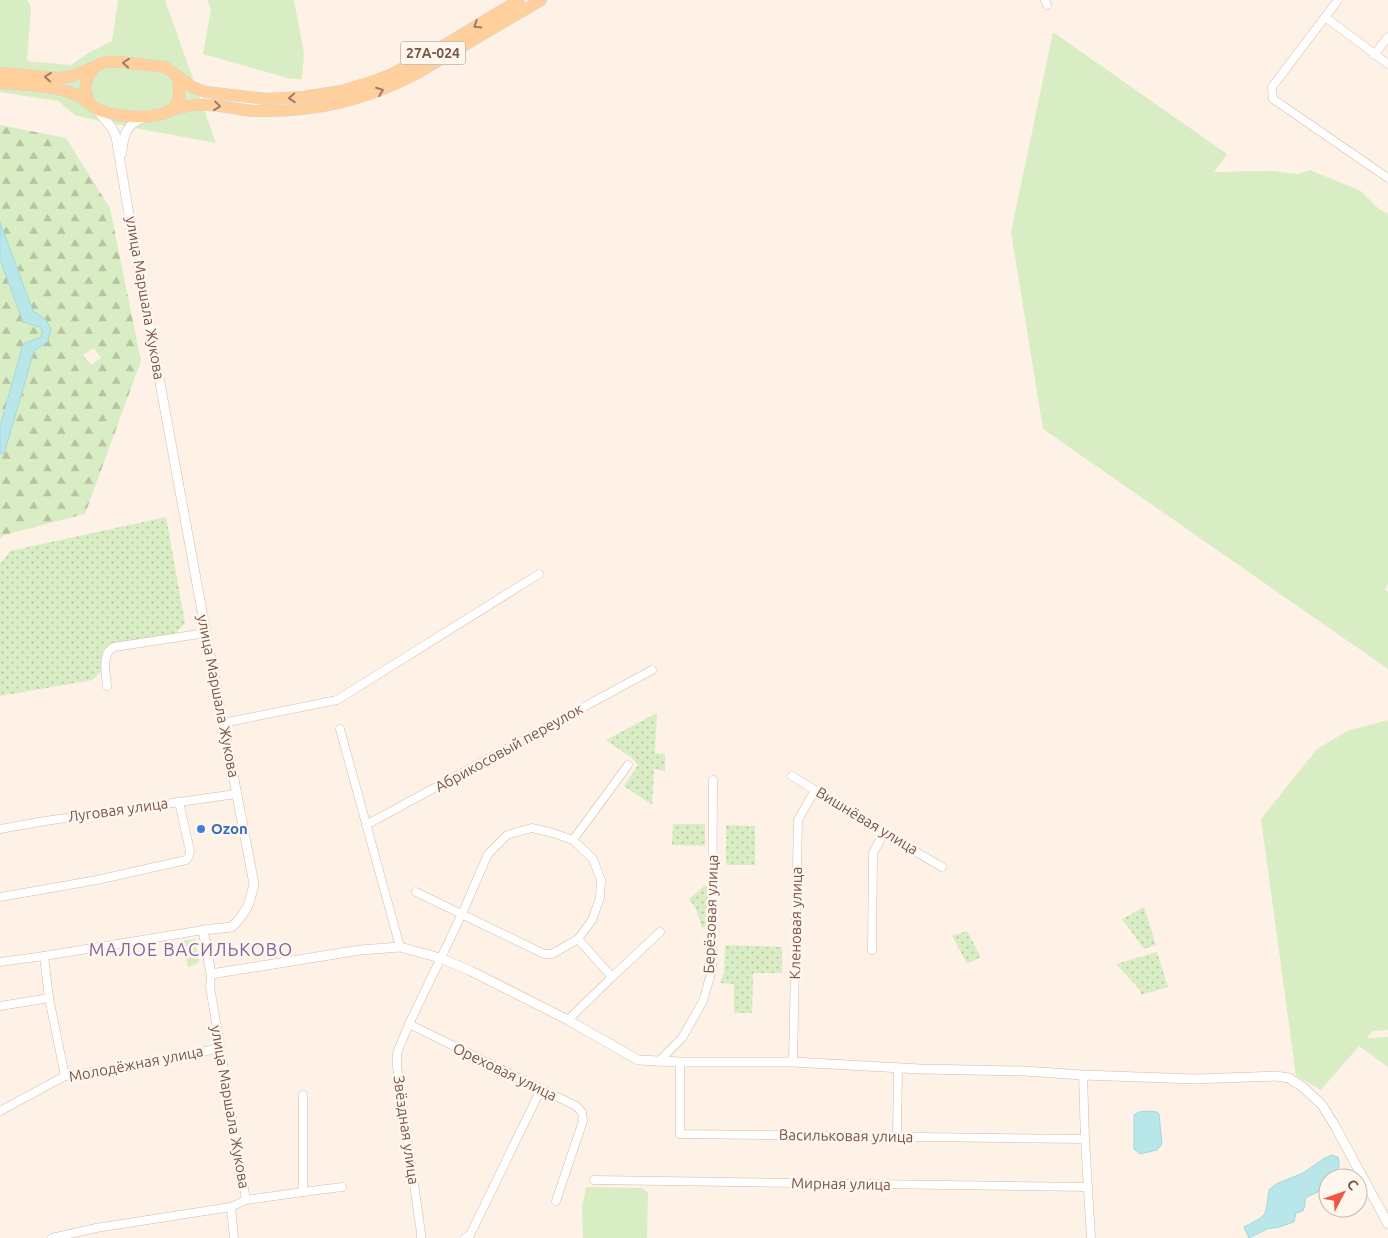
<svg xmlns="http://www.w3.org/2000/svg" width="1388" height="1238" font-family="Ubuntu,sans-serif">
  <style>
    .grass { fill: #d9edc4 }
    .forest { fill: url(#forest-firs); fill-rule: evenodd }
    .garden { fill: url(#garden-dots) }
    .water { fill: #b9e7e9; stroke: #9fd9db }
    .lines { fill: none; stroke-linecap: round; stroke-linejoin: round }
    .minor-casing { stroke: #d3baae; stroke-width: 9 }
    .tertiary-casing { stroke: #d3baae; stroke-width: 10 }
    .primary-casing { stroke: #d9cfcc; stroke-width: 12 }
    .minor { stroke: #fff; stroke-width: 8 }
    .tertiary { stroke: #fff; stroke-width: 9 }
    .primary { stroke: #ffcf9c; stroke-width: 11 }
    .oneway { stroke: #a17a62 }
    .shop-dot { fill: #3f7fe0; stroke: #fff7ee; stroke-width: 2 }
    .labels { text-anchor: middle; stroke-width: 5; stroke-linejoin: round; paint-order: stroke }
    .shield { fill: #fff7ee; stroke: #a1867a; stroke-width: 1 }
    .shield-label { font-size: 14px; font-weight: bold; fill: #795549 }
    .street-label { font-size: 15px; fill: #795549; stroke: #fff7ee }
    .shop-label { font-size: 15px; font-weight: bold; fill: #366cbe; stroke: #fff7ee; text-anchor: start }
    .quarter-label { font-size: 18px; letter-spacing: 1px; fill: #83659d; stroke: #fff7ee }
  </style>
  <defs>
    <pattern id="forest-firs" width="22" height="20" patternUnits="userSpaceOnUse" patternTransform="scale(1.25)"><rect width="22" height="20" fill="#d9edc4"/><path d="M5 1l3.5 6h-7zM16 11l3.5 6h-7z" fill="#b5c3a1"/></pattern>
    <pattern id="garden-dots" width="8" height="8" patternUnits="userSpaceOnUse" patternTransform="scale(1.25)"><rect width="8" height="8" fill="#d9edc4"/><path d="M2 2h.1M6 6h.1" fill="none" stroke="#b5c3a1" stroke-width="1.8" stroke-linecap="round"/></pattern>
  </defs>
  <rect width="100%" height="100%" fill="#fef2e7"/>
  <g class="grass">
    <path d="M0,0H27L31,7L27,61L71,65L87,54L112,41L118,0H165L216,143L135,128L76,116L58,101L0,92Z"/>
    <path d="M207,0H294L304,53L302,79H291L203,54L211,9Z"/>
    <path d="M1053,32L1227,154L1214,172L1272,171L1298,174L1310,170L1361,191L1379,209L1388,214V584L1385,590L1388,592V669L1043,429L1011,232Z"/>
    <path d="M1388,720V1030L1373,1031L1367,1038L1388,1037V1067L1359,1046L1321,1090L1296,1076L1261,819L1317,749L1347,731Z"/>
    <path d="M195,939L199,961L197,964L188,967L182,941Z"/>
    <path d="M586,1187L642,1188L648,1193L647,1238H583L582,1208Z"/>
  </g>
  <g class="forest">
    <path d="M0,125L66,138L110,208L141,361L85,514L4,535L0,538V453H4L34,350L48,341L46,320L33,311L0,222ZM94,348L101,358L91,365L83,355Z"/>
    <path d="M0,259L23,322L40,327L42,332L41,337L23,345L0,427Z"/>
  </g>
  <g class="garden">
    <path d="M166,517L185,623L176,633L111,644L102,652V670L93,680L0,696V564L10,551Z"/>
    <path d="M657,713L655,753L665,754V771L654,769L652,805L624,786L638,765L633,759L606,740Z"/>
    <path d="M673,824H705V846L672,845Z"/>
    <path d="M726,825L755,826V865H726Z"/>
    <path d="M704,886H709V926L702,928L696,909L689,899Z"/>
    <path d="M1144,907L1156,945L1144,949L1122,919Z"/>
    <path d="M967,931L981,957L967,964L952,936Z"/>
    <path d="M725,945L782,947V973H753L752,1013H734V984L720,983L724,972Z"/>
    <path d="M1157,952L1168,987L1141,995L1140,990L1116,964Z"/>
  </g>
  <g class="water">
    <path d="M0,222L33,311L46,320L51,329L48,341L34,351L4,454L0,453V427L23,344L41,337L42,332L40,327L23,322L0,259Z"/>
    <path d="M1149,1111L1157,1112L1159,1114L1162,1144L1157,1150L1140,1154L1134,1149V1115L1139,1112Z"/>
    <path d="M1332,1155L1338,1157C1340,1166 1339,1170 1334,1178H1328V1186L1326,1188L1305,1198V1205L1303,1211L1296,1213L1294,1222L1279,1227L1267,1229L1249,1238L1244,1227C1269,1214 1265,1217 1269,1190L1276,1184L1303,1173L1323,1159Z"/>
  </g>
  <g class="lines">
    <g class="minor-casing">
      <g id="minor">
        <path d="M1045,0L1047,5"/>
        <path d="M1338,0L1272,87L1273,99L1388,178"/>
        <path d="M1325,17L1388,64"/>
        <path d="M1374,55L1388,37"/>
        <path d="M107,686C106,674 101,653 114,647L206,633"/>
        <path d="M223,723L337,700L539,574"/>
        <path d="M340,729L400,947"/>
        <path d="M792,776L884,833L942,867"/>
        <path d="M366,825L652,670"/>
        <path d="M0,829L45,821L236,794"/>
        <path d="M573,840L628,765"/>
        <path d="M416,892L544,954H552L578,939L592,920L600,898L601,880L593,859L573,840L553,833L532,828L507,835L488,854L462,914L409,1024L576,1106L582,1112L583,1121L556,1201"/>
        <path d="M0,897L97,880L186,860L189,856L190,851L179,802"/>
        <path d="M872,950L873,853L884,833"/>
        <path d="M44,956L49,998L65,1076"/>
        <path d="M0,962L44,956L203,930"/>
        <path d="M211,974L210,987L246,1200"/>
        <path d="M612,977L660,932"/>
        <path d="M0,1006L49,998"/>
        <path d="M568,1020L612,977L578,939"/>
        <path d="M409,1024L397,1053V1066L421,1233V1238"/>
        <path d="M658,1062L682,1038L703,1001L712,970L713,780"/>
        <path d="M680,1062V1134L1085,1139"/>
        <path d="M793,1062L798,820L815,790"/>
        <path d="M1083,1075L1085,1139L1091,1238"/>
        <path d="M0,1111L65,1076L145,1064L220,1048"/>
        <path d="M897,1137L898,1068"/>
        <path d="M594,1180L1088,1187"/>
        <path d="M303,1192L342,1187"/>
        <path d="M231,1207L234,1238"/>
        <path d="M52,1238L96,1228L231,1207L246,1200L303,1192V1095"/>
        <path d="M465,1238L470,1235L541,1089"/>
      </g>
    </g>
    <g class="tertiary-casing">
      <g id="tertiary">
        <path d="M97,110L112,128L116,137L128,209L206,633L254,884C249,906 248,910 232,927L203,930L211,974L360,950L400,947L440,958L471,971L568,1020L638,1060L680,1062H793L920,1069L1024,1071L1083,1075L1195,1079L1276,1076L1289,1078L1304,1088L1322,1105L1335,1126L1388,1224"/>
        <path d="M122,153C123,136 126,124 143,118"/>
      </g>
    </g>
    <g class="primary-casing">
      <g id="primary">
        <path d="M0,73L59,78L73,76L105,62H119L165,67L192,87L206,92L266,99L303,97L341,91L368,83L388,76L435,51L519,0"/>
        <path d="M0,83C20,85 50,85 68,92C75,94 82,98 89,103C93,106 96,109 101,111C119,117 166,123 177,103C181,95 179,85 177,77"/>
        <path d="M90,103C82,87 85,81 94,67"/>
        <path d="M169,111C181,107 194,104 207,105C226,105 244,112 263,111C319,111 365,100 414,75L541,0"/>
      </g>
    </g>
    <use href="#minor" class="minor"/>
    <use href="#tertiary" class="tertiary"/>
    <use href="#primary" class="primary"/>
  </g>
  <defs><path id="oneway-chevron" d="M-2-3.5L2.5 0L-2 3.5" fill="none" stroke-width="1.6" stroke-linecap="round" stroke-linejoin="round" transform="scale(1.25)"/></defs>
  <g class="oneway">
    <use href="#oneway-chevron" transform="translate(477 25) rotate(148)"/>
    <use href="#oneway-chevron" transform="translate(126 63) rotate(-175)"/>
    <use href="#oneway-chevron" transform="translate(48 77) rotate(-175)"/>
    <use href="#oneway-chevron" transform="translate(380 91) rotate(-21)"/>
    <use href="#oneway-chevron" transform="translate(292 98) rotate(176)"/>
    <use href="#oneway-chevron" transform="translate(217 106) rotate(7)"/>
  </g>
  <circle class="shop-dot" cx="201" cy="829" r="5"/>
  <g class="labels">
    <rect class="shield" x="400.5" y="41.5" width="65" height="23" rx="4"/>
    <g class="shield-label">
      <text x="433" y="58">27А-024</text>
    </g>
    <g class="street-label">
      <text transform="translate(145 298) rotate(80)" y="5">улица Маршала Жукова</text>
      <text transform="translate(218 696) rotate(79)" y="5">улица Маршала Жукова</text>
      <text transform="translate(509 748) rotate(-29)" y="5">Абрикосовый переулок</text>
      <text transform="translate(118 810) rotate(-8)" y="5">Луговая улица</text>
      <text transform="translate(867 821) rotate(31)" y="5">Вишнёвая улица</text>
      <text transform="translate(711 914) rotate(-88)" y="5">Берёзовая улица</text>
      <text transform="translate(796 923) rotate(-89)" y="5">Кленовая улица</text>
      <text transform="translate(136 1064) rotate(-11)" y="5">Молодёжная улица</text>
      <text transform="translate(505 1072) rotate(26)" y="5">Ореховая улица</text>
      <text transform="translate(230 1107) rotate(80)" y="5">улица Маршала Жукова</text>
      <text transform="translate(406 1130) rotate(82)" y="5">Звёздная улица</text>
      <text transform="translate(846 1136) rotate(1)" y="5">Васильковая улица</text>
      <text transform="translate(841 1184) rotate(1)" y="5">Мирная улица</text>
    </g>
    <g class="shop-label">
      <text x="211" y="834">Ozon</text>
    </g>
    <g class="quarter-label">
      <text x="191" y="956">МАЛОЕ ВАСИЛЬКОВО</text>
    </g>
  </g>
  <g transform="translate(1343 1193) rotate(49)"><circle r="24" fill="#fff7ee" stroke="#c9b6ac"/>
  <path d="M0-4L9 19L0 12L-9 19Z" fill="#ee5845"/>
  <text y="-8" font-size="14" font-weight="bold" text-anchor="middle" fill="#795549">С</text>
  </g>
</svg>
